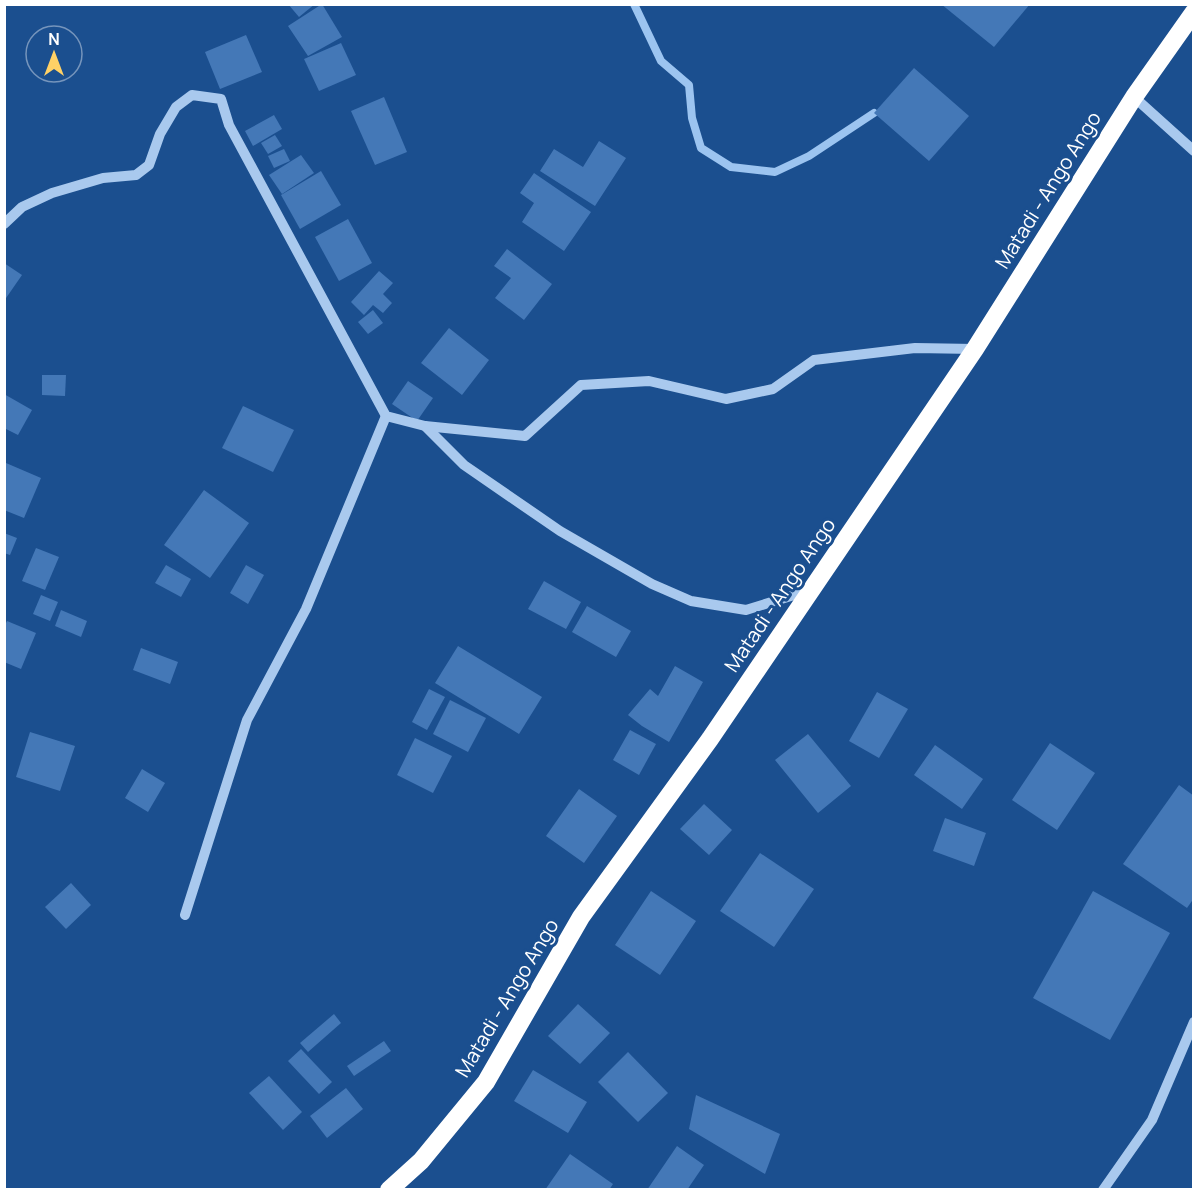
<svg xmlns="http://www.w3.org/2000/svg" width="1198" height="1194" font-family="Manrope,sans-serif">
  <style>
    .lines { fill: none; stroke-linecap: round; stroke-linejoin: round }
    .stream { stroke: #9cc4f0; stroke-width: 8 }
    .building { fill: #4478b7 }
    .minor { stroke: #a9c9ee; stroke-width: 10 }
    .highway { stroke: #fff; stroke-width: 18 }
    .labels { text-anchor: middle; stroke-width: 6; stroke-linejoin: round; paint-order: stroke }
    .street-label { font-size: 20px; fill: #fff; stroke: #1b4f8f }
  </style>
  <rect width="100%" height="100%" fill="#1b4f8f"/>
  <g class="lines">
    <path class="stream" d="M634,4L661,61L689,85L692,118L701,148L731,167L775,172L809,156L874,113"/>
  </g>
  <g class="building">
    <path d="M288,4H315L299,17Z"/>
    <path d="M322,4L342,37L308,56L288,26Z"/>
    <path d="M941,4H1030L994,47Z"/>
    <path d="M246,35L262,72L220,89L205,52Z"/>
    <path d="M341,43L356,75L319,91L304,59Z"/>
    <path d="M914,68L969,116L929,161L874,113Z"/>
    <path d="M384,97L407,152L375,165L351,111Z"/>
    <path d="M274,115L282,129L253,146L245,131Z"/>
    <path d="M275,135L282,146L268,154L261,143Z"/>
    <path d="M599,141L626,158L595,206L540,171L554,149L583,167Z"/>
    <path d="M284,149L290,161L274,168L268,156Z"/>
    <path d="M301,155L314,173L282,194L269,175Z"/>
    <path d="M321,171L341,205L300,229L281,195Z"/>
    <path d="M534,173L591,212L564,251L522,222L534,203L520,193Z"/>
    <path d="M348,219L372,263L339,281L315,237Z"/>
    <path d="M507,249L552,284L524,320L495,298L511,278L494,266Z"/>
    <path d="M4,263L22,275L4,301Z"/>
    <path d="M379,271L393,283L383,294L392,303L383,313L373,305L364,315L351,302Z"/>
    <path d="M373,310L383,323L368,334L358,322Z"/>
    <path d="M449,328L489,360L462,395L421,363Z"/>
    <path d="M42,375H66L65,396L42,395Z"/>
    <path d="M408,381L433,398L417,421L392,404Z"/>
    <path d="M4,394L32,410L18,435L4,428Z"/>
    <path d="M243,406L294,430L273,472L222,448Z"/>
    <path d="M6,463L41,478L24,518L4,510V467Z"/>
    <path d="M204,490L249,523L210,578L164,545Z"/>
    <path d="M4,533L17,538L10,555L4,553Z"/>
    <path d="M36,548L59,557L45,590L22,581Z"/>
    <path d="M166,565L191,579L181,597L155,583Z"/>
    <path d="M246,565L264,575L248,604L230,593Z"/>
    <path d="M544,581L581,602L566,629L528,609Z"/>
    <path d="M41,595L58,602L50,621L33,614Z"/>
    <path d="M587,606L631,631L616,657L572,632Z"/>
    <path d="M61,610L87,621L81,637L55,626Z"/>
    <path d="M7,621L36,633L21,669L4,662V627Z"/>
    <path d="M458,646L542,697L519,734L435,683Z"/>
    <path d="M141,648L178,662L170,684L133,670Z"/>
    <path d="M675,666L703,682L669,742L642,726L628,715L650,689L658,696Z"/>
    <path d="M429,689L445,697L427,730L412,722Z"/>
    <path d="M877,692L908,709L879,758L849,741Z"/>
    <path d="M450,700L486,718L468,752L433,734Z"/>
    <path d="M630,730L656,744L639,775L613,760Z"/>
    <path d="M30,732L75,746L60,791L16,777Z"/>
    <path d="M808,734L851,786L818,813L775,760Z"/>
    <path d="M415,738L452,756L433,793L397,775Z"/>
    <path d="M1050,743L1095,773L1057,830L1012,800Z"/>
    <path d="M935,745L983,779L962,809L914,775Z"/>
    <path d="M142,769L165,783L148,812L125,798Z"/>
    <path d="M1179,785L1194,796V898L1187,908L1123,864Z"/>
    <path d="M579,789L617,816L584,863L546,836Z"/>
    <path d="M704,804L732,830L709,855L680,829Z"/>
    <path d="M945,818L986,833L974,866L933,851Z"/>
    <path d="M760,853L814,889L774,947L720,911Z"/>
    <path d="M71,883L91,905L66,929L45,907Z"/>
    <path d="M651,891L696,921L660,975L615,945Z"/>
    <path d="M1093,891L1170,933L1110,1040L1033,998Z"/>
    <path d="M578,1004L610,1033L580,1064L548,1036Z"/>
    <path d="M334,1014L341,1023L308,1052L300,1043Z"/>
    <path d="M384,1041L391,1051L354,1076L347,1066Z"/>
    <path d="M301,1049L332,1082L319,1094L288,1061Z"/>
    <path d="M628,1052L668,1093L638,1122L598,1082Z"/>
    <path d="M533,1070L587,1102L568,1133L514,1101Z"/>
    <path d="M269,1076L302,1112L283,1130L249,1093Z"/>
    <path d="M346,1088L363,1109L327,1138L310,1116Z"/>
    <path d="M696,1095L780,1134L765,1174L689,1129Z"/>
    <path d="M677,1146L704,1165L687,1190H647Z"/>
    <path d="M570,1154L613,1184L609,1190H545Z"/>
  </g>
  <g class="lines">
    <g class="minor">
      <path d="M1134,97L1194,151"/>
      <path d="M4,224L22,207L52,193L103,178L136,175L149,165L160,134L176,107L192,95L221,99L229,125L386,416L425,426L464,465L560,531L652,584L691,601L746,610L810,590"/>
      <path d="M425,426L525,436L581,385L649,381L726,399L773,389L814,360L915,348L975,349"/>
      <path d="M185,915L247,720L306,609L386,416"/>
      <path d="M1103,1190L1152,1120L1194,1022"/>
    </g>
    <path class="highway" d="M389,1190L421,1161L486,1082L581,917L710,739L975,349L1134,97L1194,12"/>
  </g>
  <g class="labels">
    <g class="street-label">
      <text transform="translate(1048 190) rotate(-58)" y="7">Matadi - Ango Ango</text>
      <text transform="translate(780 595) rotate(-56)" y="7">Matadi - Ango Ango</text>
      <text transform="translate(507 998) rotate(-59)" y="7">Matadi - Ango Ango</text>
    </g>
  </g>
  <rect width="1198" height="1194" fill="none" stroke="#ffffff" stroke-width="12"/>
  <g transform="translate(54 54)"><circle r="28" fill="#1b4f8f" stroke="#7695bc" stroke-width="1.5"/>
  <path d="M0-4.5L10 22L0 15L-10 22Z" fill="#ffd166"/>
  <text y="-9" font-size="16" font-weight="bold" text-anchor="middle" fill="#ffffff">N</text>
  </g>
</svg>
